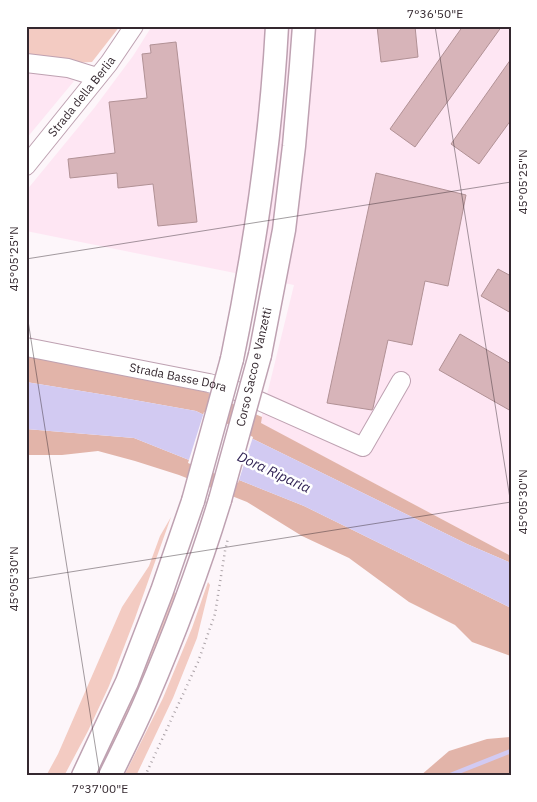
<svg xmlns="http://www.w3.org/2000/svg" width="537" height="802" font-family="'IBM Plex Sans',sans-serif">
  <style>
    .built { fill: #fee6f3 }
    .green { fill: #f3cbc2 }
    .forest { fill: #e2b4a9 }
    .water { fill: #d2caf2 }
    .pier { fill: #fdf6fa }
    .lines { fill: none; stroke-linecap: round; stroke-linejoin: round }
    .stream { stroke: #d2caf2; stroke-width: 4.5 }
    .building { fill: #d7b4b9; stroke: #b19195 }
    .minor-casing { stroke: #bea1b1; stroke-width: 20 }
    .major-casing { stroke: #bea1b1; stroke-width: 25 }
    .path { stroke: #aaa1a6; stroke-width: 2.5; stroke-dasharray: 1 4; stroke-linecap: butt }
    .minor { stroke: #fff; stroke-width: 18 }
    .major { stroke: #fff; stroke-width: 22 }
    .major-bridge-casing { stroke: #bea1b1; stroke-width: 25; stroke-linecap: butt }
    .major-bridge { stroke: #fff; stroke-width: 22 }
    .ticks { fill: none; stroke: #34282f; stroke-width: 1; stroke-opacity: 0.45 }
    .labels { text-anchor: middle; stroke-width: 5; stroke-linejoin: round; paint-order: stroke }
    .street-label { font-size: 12px; fill: #34282f; stroke: #fff }
    .water-label { font-size: 14px; font-style: italic; fill: #322455; stroke: #fff }
    .neatline { fill: none; stroke: #34282f; stroke-width: 2 }
    .ticks-label { font-size: 12px; text-anchor: middle; fill: #34282f }
  </style>
  <rect width="100%" height="100%" fill="#fdf6fa"/>
  <g class="built">
    <path d="M152,26H511V556L260,423L294,285L26,231V191L95,107L133,56Z"/>
    <path d="M26,69L61,72L74,81L26,139Z"/>
  </g>
  <g class="green">
    <path d="M26,26H120L92,62L73,63L26,56Z"/>
    <path d="M171,517L134,621L109,686L88,731L64,776H46L58,754L122,607L149,566L160,536Z"/>
    <path d="M208,582L210,585L197,638L173,698L136,776H124L163,698L192,628Z"/>
    <path d="M170,591L178,594L147,674L99,776H91Z"/>
  </g>
  <g class="forest">
    <path d="M26,356L206,392L262,417L261,423L511,556V563L467,544L196,411L112,396L26,382Z"/>
    <path d="M26,429L134,438L304,506L511,608V656L472,642L455,625L409,602L349,558L302,536L247,502L179,475L135,461L98,451L62,455H26Z"/>
    <path d="M511,737V776H420L449,751L487,739Z"/>
  </g>
  <path class="water" d="M26,382L112,396L196,411L467,544L511,563V608L304,506L134,438L26,429Z"/>
  <path class="pier" d="M204,412L253,437L238,483L188,463Z"/>
  <g class="lines">
    <path class="stream" d="M448,776L511,751"/>
  </g>
  <g class="building">
    <path d="M377,26H415L418,57L381,62Z"/>
    <path d="M463,26H502L415,147L390,129Z"/>
    <path d="M176,42L197,222L158,226L153,184L118,188L117,173L70,178L68,159L115,153L109,102L147,98L142,54L151,53L150,45Z"/>
    <path d="M511,59V120L479,164L451,144Z"/>
    <path d="M376,173L466,195L448,286L425,281L412,345L388,340L373,408L372,410L327,403Z"/>
    <path d="M498,269L511,276V313L481,296Z"/>
    <path d="M460,334L511,364V411L439,370Z"/>
  </g>
  <g class="lines">
    <g class="minor-casing">
      <g id="minor">
        <path d="M26,63L68,68L97,77"/>
        <path id="s1" d="M26,166L109,63L134,26"/>
        <path id="s2" d="M26,347L209,383L237,391L363,447L401,381"/>
      </g>
    </g>
    <g class="major-casing">
      <g id="major">
        <path d="M260,355L284,230L294,146L301,66L304,26"/>
        <path d="M232,359C255,248 271,139 277,26"/>
        <path d="M83,776L127,682L162,591L193,501"/>
        <path d="M110,776C122,751 135,726 146,700C174,635 199,569 220,500"/>
      </g>
    </g>
    <path class="path" d="M145,776L198,662L215,614L225,551L228,538"/>
    <use href="#minor" class="minor"/>
    <use href="#major" class="major"/>
    <g class="major-bridge-casing">
      <g id="major-bridge">
        <path d="M220,500L260,355"/>
        <path d="M193,501L232,359"/>
      </g>
    </g>
    <use href="#major-bridge" class="major-bridge"/>
  </g>
  <path class="ticks" d="M435,26L511,505M26,259L511,182M26,308L100,776M26,579L511,502"/>
  <g class="labels">
    <g class="street-label">
      <text dy="4" stroke="none"><textPath href="#s1" startOffset="89">Strada della Berlia</textPath></text>
      <text transform="translate(254 367) rotate(-77)" y="4">Corso Sacco e Vanzetti</text>
      <text dy="4" stroke="none"><textPath href="#s2" startOffset="155">Strada Basse Dora</textPath></text>
    </g>
    <g class="water-label">
      <text transform="translate(274 472) rotate(25)" y="5">Dora Riparia</text>
    </g>
  </g>
  <rect width="537" height="802" fill="none" stroke="#ffffff" stroke-width="55"/>
  <rect x="28" y="28" width="482" height="746" class="neatline"/>
  <g class="ticks-label">
    <text x="435" y="18">7°36'50"E</text>
    <text transform="translate(523 182) rotate(-90)" y="4">45°05'25"N</text>
    <text transform="translate(14 259) rotate(-90)" y="4">45°05'25"N</text>
    <text transform="translate(523 502) rotate(-90)" y="4">45°05'30"N</text>
    <text transform="translate(14 579) rotate(-90)" y="4">45°05'30"N</text>
    <text x="100" y="793">7°37'00"E</text>
  </g>
</svg>
